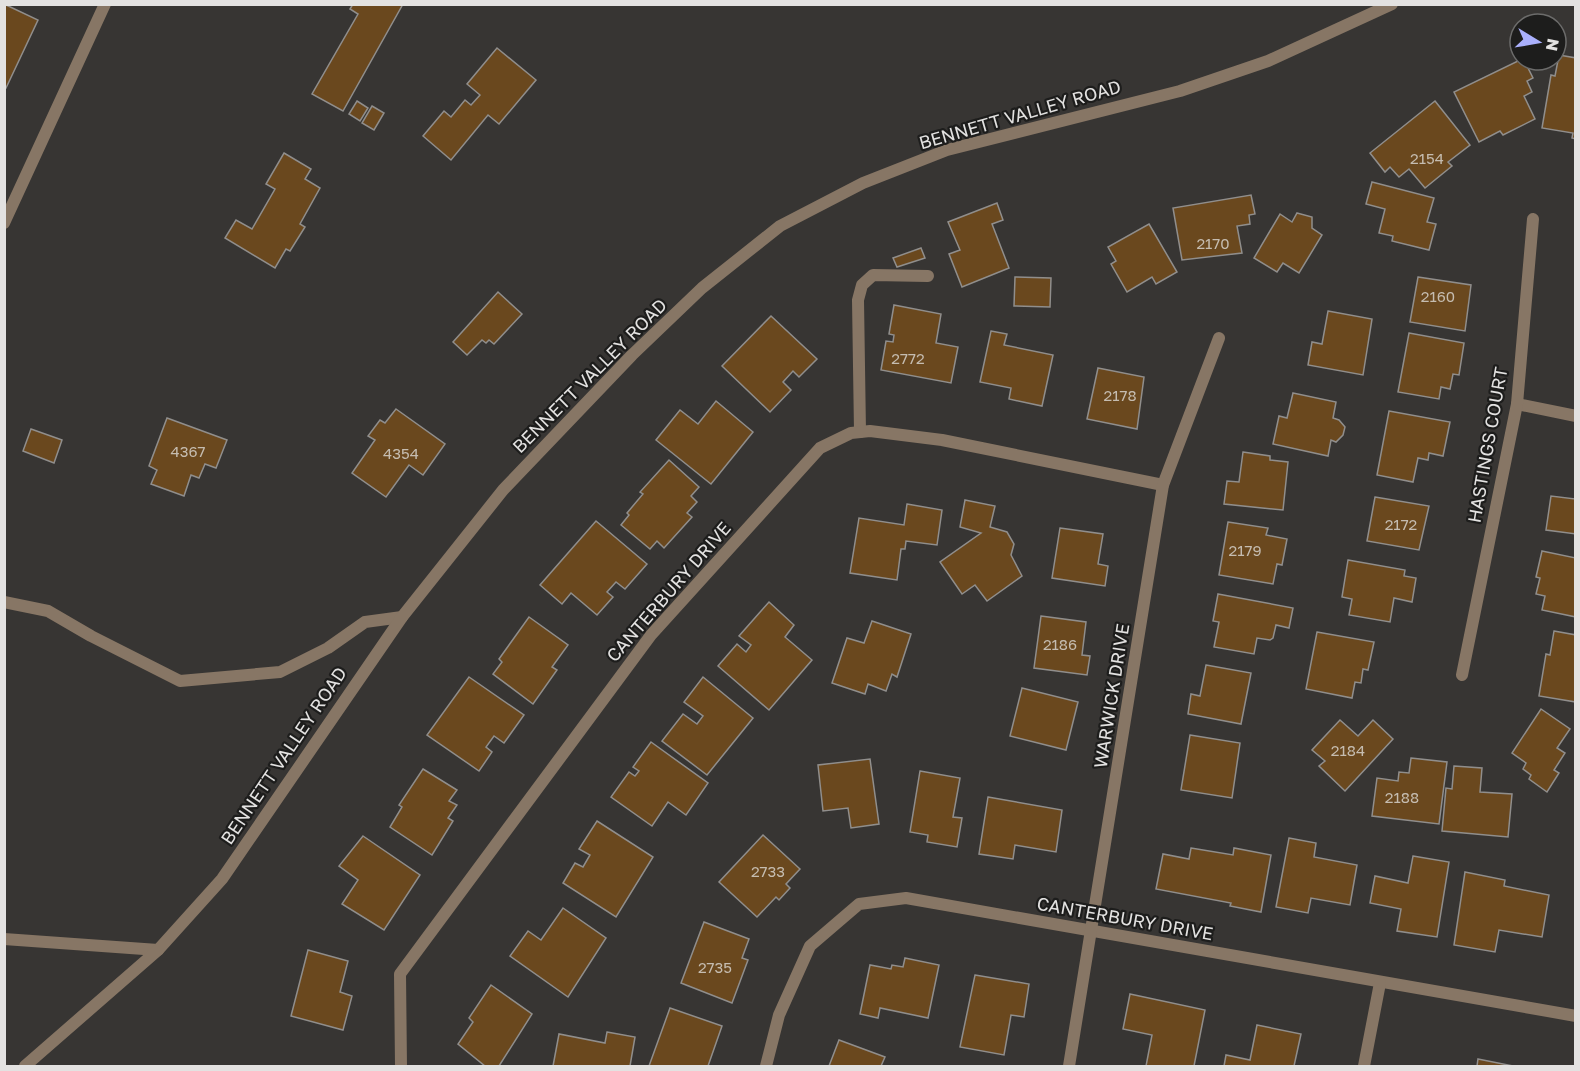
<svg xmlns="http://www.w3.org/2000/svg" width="1580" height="1071" font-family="'Golos Text',sans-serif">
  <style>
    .building { fill: #6a481e; stroke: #908e8c; stroke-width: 1.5 }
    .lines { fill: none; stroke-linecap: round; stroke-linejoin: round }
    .service { stroke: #877665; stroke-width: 12 }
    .minor { stroke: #877665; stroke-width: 12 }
    .tertiary { stroke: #877665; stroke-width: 12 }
    .labels { text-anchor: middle; stroke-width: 4.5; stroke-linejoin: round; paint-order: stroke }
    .number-label { font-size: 15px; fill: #c5bcb0 }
    .street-label { font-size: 18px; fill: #e3e2e1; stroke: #1d1d1c }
  </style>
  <rect width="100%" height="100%" fill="#373533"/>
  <g class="building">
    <path d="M4,4L38,20L6,88L4,87Z"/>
    <path d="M353,4H403L343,111L312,94L358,14L350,9Z"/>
    <path d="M497,48L536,80L499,124L488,115L451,160L423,136L444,111L451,117L465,100L471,105L480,95L467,84Z"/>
    <path d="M1559,55L1576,58V139L1572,138L1573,133L1542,128L1551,75L1555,76Z"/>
    <path d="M1520,60H1524L1533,78L1527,81L1532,92L1524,96L1535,119L1503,135L1500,131L1479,142L1454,92Z"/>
    <path d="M357,101L368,108L360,121L349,114Z"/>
    <path d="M1435,101L1470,145L1448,162L1452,166L1425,188L1409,169L1399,177L1390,167L1385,172L1370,153Z"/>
    <path d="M372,106L384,113L374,130L362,123Z"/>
    <path d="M284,153L311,169L305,179L320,188L300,224L305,227L290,251L286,249L275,268L225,238L236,220L252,229L275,189L266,184Z"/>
    <path d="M1372,182L1434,198L1427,222L1436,224L1429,250L1392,241L1393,236L1379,233L1385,209L1366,204Z"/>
    <path d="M1251,195L1255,214L1249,215L1250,224L1237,226L1242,253L1182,260L1173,208Z"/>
    <path d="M997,203L1003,220L992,224L1009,268L962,287L949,254L960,250L948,222Z"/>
    <path d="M1297,213L1312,217V228L1322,235L1299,273L1283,263L1277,272L1254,258L1280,214L1292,222Z"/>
    <path d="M1149,224L1177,272L1156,284L1152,277L1127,292L1111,264L1116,261L1108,247Z"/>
    <path d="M921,248L925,258L897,267L893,258Z"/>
    <path d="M1015,277L1051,278L1050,307L1014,306Z"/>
    <path d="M1418,277L1471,285L1465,331L1410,322Z"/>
    <path d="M498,292L522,314L494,344L489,340L486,343L482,340L467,355L453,342Z"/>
    <path d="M894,305L941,314L936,343L958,347L951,383L881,370L886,341L893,342L894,335L889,334Z"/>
    <path d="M1328,311L1372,319L1363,375L1308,365L1312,342L1322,344Z"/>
    <path d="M771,316L817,359L799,377L793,371L783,382L791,390L770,412L722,366Z"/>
    <path d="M991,331L1007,334L1004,345L1053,355L1042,406L1009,399L1011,388L980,382Z"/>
    <path d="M1409,333L1464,343L1459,375L1453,374L1450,389L1441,387L1439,399L1398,392Z"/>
    <path d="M1098,368L1144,377L1137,429L1087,419Z"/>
    <path d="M1293,393L1336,402L1333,418L1339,420L1345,427L1343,435L1336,442L1331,440L1328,456L1273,444L1279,416L1287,418Z"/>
    <path d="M716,401L753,432L711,484L656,440L680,410L698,424Z"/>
    <path d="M396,409L445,444L423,475L409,465L386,497L352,473L375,440L368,436L380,420L385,423Z"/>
    <path d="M1389,411L1450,422L1443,456L1429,453L1428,460L1418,458L1413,482L1377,475Z"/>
    <path d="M167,418L227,440L216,468L205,464L199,478L191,475L184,496L151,484L157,470L149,466Z"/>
    <path d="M31,429L62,440L54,463L23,451Z"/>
    <path d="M1243,452L1270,456V460L1288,462L1283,510L1224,504L1227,481L1239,482Z"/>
    <path d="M669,460L699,487L691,496L697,502L687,513L692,517L664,548L657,541L650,549L621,525L629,515L627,513L643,494L640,492Z"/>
    <path d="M1576,493V534L1546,530L1551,496L1575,499Z"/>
    <path d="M1375,497L1429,506L1419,550L1367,541Z"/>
    <path d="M965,500L995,506L990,527L1007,532L1014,544L1011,555L1022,576L987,601L975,585L962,594L940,562L981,533L960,527Z"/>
    <path d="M907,504L942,510L937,545L906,541L905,549H901L897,580L850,573L859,518L904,525Z"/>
    <path d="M596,521L647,564L625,589L616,582L607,592L613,597L597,615L571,593L562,604L540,585Z"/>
    <path d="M1228,522L1268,528L1266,535L1287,539L1282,565L1277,564L1273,584L1219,575Z"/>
    <path d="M1060,528L1103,534L1098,564L1108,566L1105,586L1052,578Z"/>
    <path d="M1542,551L1576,558V617L1542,610L1545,596L1536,594L1540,578L1536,577Z"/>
    <path d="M1348,560L1405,570L1404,576L1416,578L1412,602L1394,598L1390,622L1349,615L1352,599L1342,597Z"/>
    <path d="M1218,594L1293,608L1289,628L1276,625L1273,638L1270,640L1257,638L1254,654L1214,647L1219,622L1213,621Z"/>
    <path d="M769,602L794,625L785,637L812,660L769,710L718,666L737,644L746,652L751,645L739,636Z"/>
    <path d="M1041,616L1086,622L1082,655L1090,656L1087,675L1034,668Z"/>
    <path d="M529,617L568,645L552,667L557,670L533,704L493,674L502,662L499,659Z"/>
    <path d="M872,621L911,634L897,677L892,674L886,691L868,684L865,694L832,683L847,638L864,643Z"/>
    <path d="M1554,631L1576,635V702L1539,696L1546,654L1550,655Z"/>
    <path d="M1317,632L1374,642L1368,670L1363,669L1361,683L1355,682L1352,698L1306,689Z"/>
    <path d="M1206,665L1251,673L1241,724L1188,714L1191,694L1200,696Z"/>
    <path d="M469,677L524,715L504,743L494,736L486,747L492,752L479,771L427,735Z"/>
    <path d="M703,677L753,718L707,775L662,741L683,714L697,724L703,716L684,702Z"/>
    <path d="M1022,688L1078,702L1066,750L1010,736Z"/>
    <path d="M1541,709L1570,729L1557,748L1565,753L1554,770L1559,773L1547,792L1529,779L1531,775L1523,769L1526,763L1512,753Z"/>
    <path d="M1340,720L1358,736L1373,720L1393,739L1345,791L1319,766L1325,761L1312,750Z"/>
    <path d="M1190,735L1240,743L1232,798L1181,790Z"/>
    <path d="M651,742L708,783L686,815L668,802L652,826L611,797L629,772L635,776L639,771L633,767Z"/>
    <path d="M1411,758L1447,762L1439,824L1372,816L1377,778L1398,781L1399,772L1409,773Z"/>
    <path d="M870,759L879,824L851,828L848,808L823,811L818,765Z"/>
    <path d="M1454,766L1482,768L1480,792L1512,794L1508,837L1442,831L1446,788L1452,789Z"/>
    <path d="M423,769L457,790L449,801L457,805L448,818L453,821L432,855L390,827L402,807L399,805Z"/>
    <path d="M920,771L960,778L953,817L962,818L957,847L927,842L928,835L910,832Z"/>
    <path d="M988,797L1062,810L1056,852L1015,845L1013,859L979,854Z"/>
    <path d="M597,821L653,857L616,917L563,883L575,863L583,867L590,855L579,849Z"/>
    <path d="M763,835L800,869L786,884L790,888L779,900L776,897L757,917L719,882Z"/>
    <path d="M363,836L420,875L384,930L342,904L358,880L339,866Z"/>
    <path d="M1289,838L1316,843L1314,857L1357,865L1350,905L1311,898L1308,913L1276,907Z"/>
    <path d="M1191,848L1233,855L1234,848L1271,855L1261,912L1230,906L1231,903L1156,889L1163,854L1189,859Z"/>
    <path d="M1413,856L1449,862L1437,937L1397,931L1401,909L1370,903L1375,876L1408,883Z"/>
    <path d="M1465,872L1505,880L1504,886L1549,895L1542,937L1499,930L1495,952L1454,945Z"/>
    <path d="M563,908L606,938L568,997L510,956L528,931L541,940Z"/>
    <path d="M704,922L749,939L742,958L748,960L732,1003L681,983Z"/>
    <path d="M308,950L348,961L340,992L352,996L343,1030L291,1016Z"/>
    <path d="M905,958L939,965L928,1018L880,1008L878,1018L860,1014L870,965L891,969L892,965L903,967Z"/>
    <path d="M975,975L1029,984L1024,1017L1011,1015L1004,1055L960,1047Z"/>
    <path d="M491,985L532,1014L499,1066H485L458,1044L473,1022L469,1018Z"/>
    <path d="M1130,994L1205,1010L1194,1066H1146L1152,1035L1123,1029Z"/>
    <path d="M670,1008L722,1026L708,1066H649Z"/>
    <path d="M1257,1025L1301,1034L1294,1066H1224L1226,1055L1250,1060Z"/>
    <path d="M607,1032L635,1037L630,1066H553L559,1034L605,1043Z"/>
    <path d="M839,1040L885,1057L881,1066H829Z"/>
    <path d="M1478,1059L1513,1066H1477Z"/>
  </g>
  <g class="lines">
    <g class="service">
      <path d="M860,432L858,300L862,285L873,275L928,276"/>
      <path d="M4,602L48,611L91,636L180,681L280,672L328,648L365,622L402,617"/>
    </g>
    <g class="minor">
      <path d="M4,223L105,4"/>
      <path d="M1517,404L1576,416"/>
      <path d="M1462,675L1517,404L1533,219"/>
      <path d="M4,939L158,950"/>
      <path d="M401,1066L400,974L651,635L820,448L851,433L870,431L942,440L1163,485"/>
      <path d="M766,1066L779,1015L810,946L859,904L906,898L1576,1016"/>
      <path d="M1069,1066L1163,485L1219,338"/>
      <path d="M1364,1066L1380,983"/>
    </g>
    <path class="tertiary" d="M25,1066L158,950L222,879L402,617L503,490L632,355L702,288L780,226L863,183L947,150L1180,91L1268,61L1392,4"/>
  </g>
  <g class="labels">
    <g class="number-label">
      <text x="1427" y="164">2154</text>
      <text x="1213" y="249">2170</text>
      <text x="1438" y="302">2160</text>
      <text x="908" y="364">2772</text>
      <text x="1120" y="401">2178</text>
      <text x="188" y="457">4367</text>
      <text x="401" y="459">4354</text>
      <text x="1401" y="530">2172</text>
      <text x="1245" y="556">2179</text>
      <text x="1060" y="650">2186</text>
      <text x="1348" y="756">2184</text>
      <text x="1402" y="803">2188</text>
      <text x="768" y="877">2733</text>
      <text x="715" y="973">2735</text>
    </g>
    <g class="street-label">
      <text transform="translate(1020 115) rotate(-16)" y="6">BENNETT VALLEY ROAD</text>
      <text transform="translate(590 376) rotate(-45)" y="6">BENNETT VALLEY ROAD</text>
      <text transform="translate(1488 445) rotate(-80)" y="6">HASTINGS COURT</text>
      <text transform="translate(669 592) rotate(-49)" y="6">CANTERBURY DRIVE</text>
      <text transform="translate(1112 696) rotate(-81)" y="6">WARWICK DRIVE</text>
      <text transform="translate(284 756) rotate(-56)" y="6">BENNETT VALLEY ROAD</text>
      <text transform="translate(1125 919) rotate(10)" y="6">CANTERBURY DRIVE</text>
    </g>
  </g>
  <rect width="1580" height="1071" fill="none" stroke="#e3e2e1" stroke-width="12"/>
  <g transform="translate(1538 42) rotate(101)"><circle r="28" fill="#1d1d1c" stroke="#6c6c6b" stroke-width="1.5"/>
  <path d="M0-4.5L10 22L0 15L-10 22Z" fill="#aab0fc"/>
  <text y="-9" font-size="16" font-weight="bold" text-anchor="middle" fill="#e3e2e1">N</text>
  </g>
</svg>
